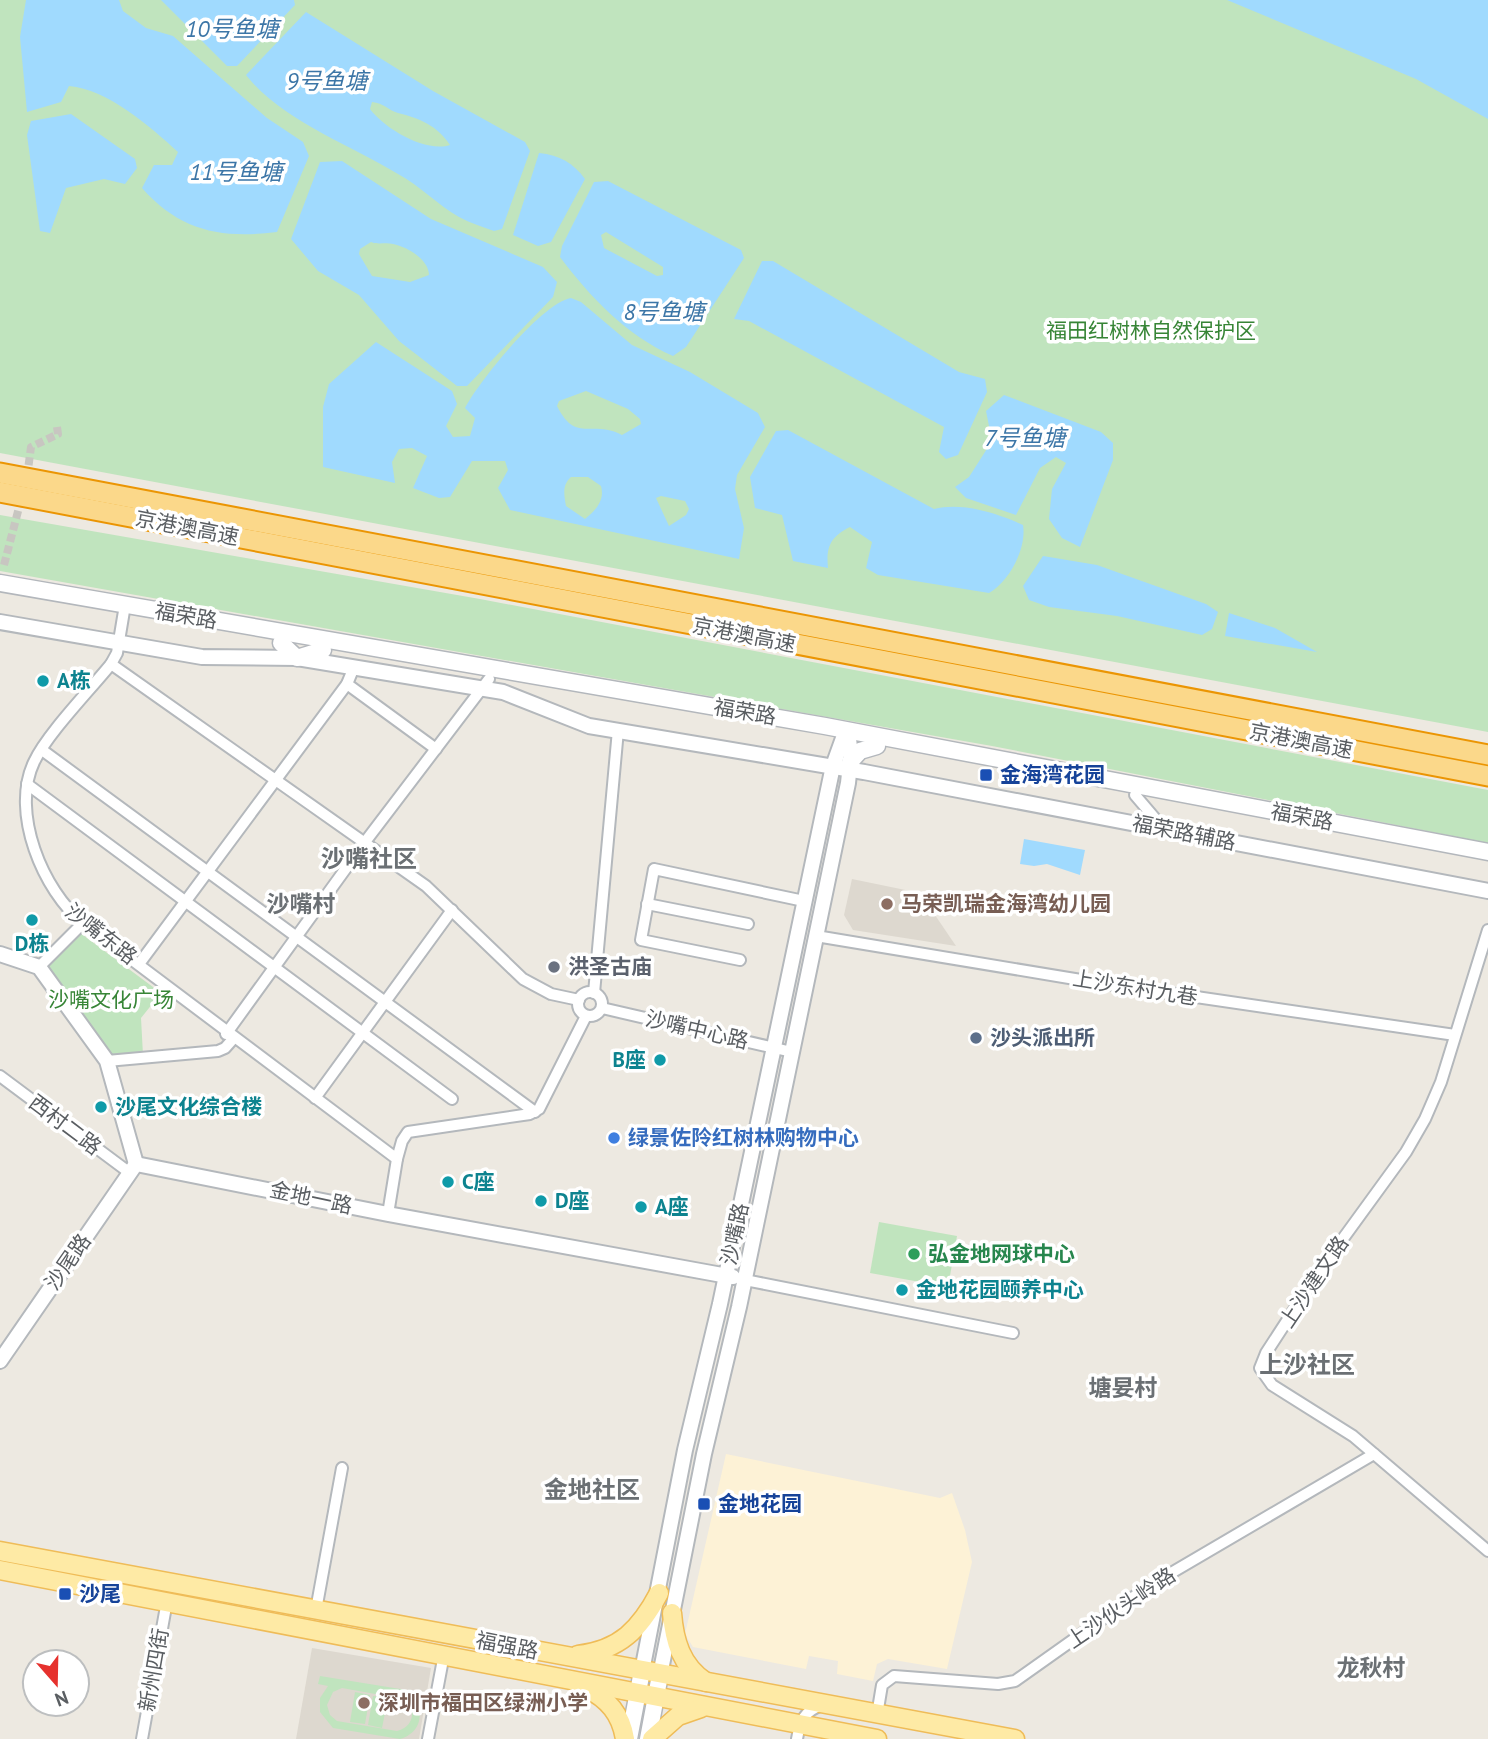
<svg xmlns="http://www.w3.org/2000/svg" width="1488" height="1739" font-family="'PT Sans','Noto Sans SC',sans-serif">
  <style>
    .commercial { fill: #fdf2d6 }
    .education { fill: #ddd8cf }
    .green { fill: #c0e4be; fill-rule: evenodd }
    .water { fill: #a0dafe; fill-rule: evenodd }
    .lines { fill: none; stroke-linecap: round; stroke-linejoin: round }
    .pedestrian-tunnel { stroke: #c8c6c1; stroke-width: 8; stroke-dasharray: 8 4; stroke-linecap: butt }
    .minor-casing { stroke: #b4b8bc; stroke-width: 14 }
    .tertiary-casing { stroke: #b4b8bc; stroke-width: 18 }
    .secondary-casing { stroke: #b3b7bc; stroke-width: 19 }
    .primary-casing { stroke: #efbc58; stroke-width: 21 }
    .motorway-casing { stroke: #eb9503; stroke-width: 23 }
    .minor { stroke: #fff; stroke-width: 10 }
    .tertiary { stroke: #fff; stroke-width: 14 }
    .secondary { stroke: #fff; stroke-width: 16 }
    .primary { stroke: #feeaa5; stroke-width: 18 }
    .motorway { stroke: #fbd88a; stroke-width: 19 }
    .culture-dot { fill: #0f9aa8; stroke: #fff; stroke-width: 2.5 }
    .transit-dot { fill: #1a4fb4; stroke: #fff; stroke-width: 2.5 }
    .education-dot { fill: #8d6e63; stroke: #fff; stroke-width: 2.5 }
    .worship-dot { fill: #6b7280; stroke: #fff; stroke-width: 2.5 }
    .service-dot { fill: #5c6f8a; stroke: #fff; stroke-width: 2.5 }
    .shop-dot { fill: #3f7fe0; stroke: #fff; stroke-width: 2.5 }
    .leisure-dot { fill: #2e9e5b; stroke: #fff; stroke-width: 2.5 }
    .labels { text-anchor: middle; stroke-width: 7; stroke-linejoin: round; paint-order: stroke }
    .park-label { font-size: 21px; fill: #378536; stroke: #fff }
    .street-label { font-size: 21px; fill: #5a5e62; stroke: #fff }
    .culture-label { font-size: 21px; font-weight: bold; fill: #0d838f; stroke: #fff; text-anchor: start }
    .transit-label { font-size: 21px; font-weight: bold; fill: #164399; stroke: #fff; text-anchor: start }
    .education-label { font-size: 21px; font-weight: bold; fill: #785e54; stroke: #fff; text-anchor: start }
    .worship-label { font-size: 21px; font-weight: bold; fill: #5b616d; stroke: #fff; text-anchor: start }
    .service-label { font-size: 21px; font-weight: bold; fill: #4e5e75; stroke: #fff; text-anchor: start }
    .shop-label { font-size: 21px; font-weight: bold; fill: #366cbe; stroke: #fff; text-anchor: start }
    .leisure-label { font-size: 21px; font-weight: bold; fill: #27864d; stroke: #fff; text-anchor: start }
    .water-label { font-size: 23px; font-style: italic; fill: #3c76a7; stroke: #fff }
    .neighbourhood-label { font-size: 23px; font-weight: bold; fill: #6b7074; stroke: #fff }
    .quarter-label { font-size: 24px; font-weight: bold; fill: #6b7074; stroke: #fff }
  </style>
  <rect width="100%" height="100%" fill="#ede9e1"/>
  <path class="commercial" d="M726,1454L940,1498L952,1493L965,1530L972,1562L947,1669L888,1659L877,1664L873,1681L837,1674L838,1661L809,1656L806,1669L693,1647L685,1634Z"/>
  <g class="education">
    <path d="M852,879L920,893L956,946L853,930L844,915Z"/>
    <path d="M312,1648L431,1668L419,1739H296Z"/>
  </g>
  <g class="green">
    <path d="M0,0H1488V732L0,453Z"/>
    <path d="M0,515L480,599L1488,790V843L992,746L0,571Z"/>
    <path d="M79,932L161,993L141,1018L143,1055L111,1057L48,971V964Z"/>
    <path d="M879,1222L957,1236L948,1287L870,1273Z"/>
    <path d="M320,1676L425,1693L424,1701H417C424,1718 418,1734 400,1739L333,1728L320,1712V1698L328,1686L318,1684ZM342,1688L403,1699L412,1710C413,1721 408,1728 397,1731L337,1721L330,1715L327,1705L333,1692Z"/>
    <path d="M355,1692L370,1695L365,1724L350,1722Z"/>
    <path d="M373,1696L388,1698L382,1728L368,1725Z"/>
  </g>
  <g class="water">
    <path d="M26,0H119L123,11L146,28L173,36L267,118L303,142L309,156L277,232C221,239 180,231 142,188L154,165H172L178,152C151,127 107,89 69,86L61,102L27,112L20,37Z"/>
    <path d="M161,0H294L295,5L237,66H227Z"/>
    <path d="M1227,0H1488V119L1416,79Z"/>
    <path d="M306,12L433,91L525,142L530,151L502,229L494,231C483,227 470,223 459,217C438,205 420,186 398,174C350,145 281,120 246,75ZM372,102C384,103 388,110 398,113C419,118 438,126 450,145C425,153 384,128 370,109Z"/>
    <path d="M71,114L135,159L137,168L125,184L104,179L66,188L50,233L40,231L27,135L31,121Z"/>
    <path d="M539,153C560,155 573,163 585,179L551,242L538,246L513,235Z"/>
    <path d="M342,161L431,219L543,267L557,282L553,297L467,386H457L399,341L359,295L318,271L291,239L320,162ZM371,242C378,245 386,242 393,244C408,247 429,260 429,275L410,282L372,276L359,254L360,249Z"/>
    <path d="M608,181L741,250L744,258L686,347L673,356C626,335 591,298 560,257L562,246L594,182ZM606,232L663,267V275L657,276L604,248L601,235Z"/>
    <path d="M762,261H773L959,372L985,379L987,392L958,455L946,459L939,452L944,427L749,321L734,319Z"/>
    <path d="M571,298L581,302L632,345L690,372L758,413L765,427L737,475L735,489L744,528L739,559L510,510L498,488L508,470L505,461H472L450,497L439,498L413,488L427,456L412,448L399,449L392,462L395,483L323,467V407L329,384L376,342L452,391L457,404L446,426L453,437L470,436L475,418L465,408C479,381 542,303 571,298ZM586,391L628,409L640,419L641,424L622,435C591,419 576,444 557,406L559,401ZM571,477H588L601,486C605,500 596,510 585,519L566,506C564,495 562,485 571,477ZM661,496L685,501L689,509L686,515L669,526L656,498Z"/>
    <path d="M1004,395L1101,432L1113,443V460L1080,547L1062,538L1049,519L1052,489L1066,463L1056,457L1040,468L1016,515L966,498L955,487L969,477L992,441L986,411Z"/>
    <path d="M788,430L934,509C962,502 997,513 1023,525C1027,548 1009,582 989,593L878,575L866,568L872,542L850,527C830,537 826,547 828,568L793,561L782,515L755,508L750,477L776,431Z"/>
    <path d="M1043,556L1097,565L1206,604L1218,612L1212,629L1202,635L1117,616L1049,607L1029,600L1023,586Z"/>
    <path d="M1229,613L1275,628L1317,652L1225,636Z"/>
    <path d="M1024,839L1085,850L1080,875L1047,864L1034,866L1020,864Z"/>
  </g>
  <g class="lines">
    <g class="pedestrian-tunnel">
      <path d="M27,477L31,447L58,434L57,427"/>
      <path d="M4,565L22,496"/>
    </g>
    <g class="minor-casing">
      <g id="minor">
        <path d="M125,605L117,653L111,664C90,690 47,734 34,762C10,812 43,891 83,923L397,1159L388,1214"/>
        <path d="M111,664L426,886L523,979L551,994L579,1000"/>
        <path d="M347,684L436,749"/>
        <path d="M42,750L535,1112"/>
        <path d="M27,784L452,1099"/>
        <path d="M1135,795L1164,829"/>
        <path d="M647,904L748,924"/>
        <path d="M1488,930L1441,1082L1425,1119L1406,1152L1318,1273L1266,1353L1260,1368L1272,1385L1353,1436L1488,1551"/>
        <path d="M816,936L1087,981L1455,1035"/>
        <path d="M740,960L641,940L654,869L804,901"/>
        <path d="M139,964L347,684L354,667"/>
        <path d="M39,967L83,923"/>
        <circle cx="590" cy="1004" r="12"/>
        <path d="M594,993L618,730"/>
        <path d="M602,1008L792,1052"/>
        <path d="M226,1034L365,842L489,679"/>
        <path d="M107,1061L218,1051L225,1048L233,1039"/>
        <path d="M0,1076L130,1173"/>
        <path d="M315,1098L452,910"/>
        <path d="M397,1159L402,1141L408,1132L530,1114L539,1109L586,1016"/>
        <path d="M745,1280L1013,1333"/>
        <path d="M316,1610L342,1468"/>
        <path d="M877,1715L882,1685L894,1676L998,1684L1015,1681L1149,1586L1374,1454"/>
        <path d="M142,1739L167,1601"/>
        <path d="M428,1739L444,1654"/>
        <path d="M797,1739C800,1721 804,1711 822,1705"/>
      </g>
    </g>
    <g class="tertiary-casing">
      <g id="tertiary">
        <path d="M0,622L202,657L297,658L503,692L589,726L864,772L1488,891"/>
        <path d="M0,954L39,967L107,1061L136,1164"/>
        <path d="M136,1164L388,1214L733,1277"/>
        <path d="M0,1361L136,1164"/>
        <path d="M642,1671L685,1450L720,1304L833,766L846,730"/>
        <path d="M660,1675L704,1454L739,1307L848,783L851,755L848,731"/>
      </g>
    </g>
    <g class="secondary-casing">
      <g id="secondary">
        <path d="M0,583L825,726L1488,852"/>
        <path d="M281,643L297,658L323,650"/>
        <path d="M850,762L860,751L877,746"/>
        <path d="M629,1739L642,1671"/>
        <path d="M648,1739L660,1675"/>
      </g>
    </g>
    <g class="primary-casing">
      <g id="primary">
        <path d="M0,1551L1015,1739"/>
        <path d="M0,1570L877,1739"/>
        <path d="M672,1613C674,1640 681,1666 706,1682"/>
        <path d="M578,1655C620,1650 640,1629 659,1593"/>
        <path d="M586,1688C608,1699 621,1714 625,1739"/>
        <path d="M652,1739L678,1716L701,1708"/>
      </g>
    </g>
    <g class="motorway-casing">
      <g id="motorway">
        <path d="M0,473L1488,755"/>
        <path d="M0,492L1488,776"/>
      </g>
    </g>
    <use href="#minor" class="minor"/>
    <use href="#tertiary" class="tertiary"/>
    <use href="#secondary" class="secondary"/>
    <use href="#primary" class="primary"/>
    <use href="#motorway" class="motorway"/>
  </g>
  <g class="culture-dot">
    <circle cx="43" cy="681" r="7"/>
    <circle cx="32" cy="920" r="7"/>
    <circle cx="660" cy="1060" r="7"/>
    <circle cx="101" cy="1107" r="7"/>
    <circle cx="448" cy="1182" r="7"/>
    <circle cx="541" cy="1201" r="7"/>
    <circle cx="641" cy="1207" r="7"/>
    <circle cx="902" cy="1290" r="7"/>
  </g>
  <g class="transit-dot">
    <rect x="979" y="768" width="14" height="14" rx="3.5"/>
    <rect x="697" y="1497" width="14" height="14" rx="3.5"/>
    <rect x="58" y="1587" width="14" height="14" rx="3.5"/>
  </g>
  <g class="education-dot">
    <circle cx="887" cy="904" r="7"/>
    <circle cx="364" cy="1703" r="7"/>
  </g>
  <circle class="worship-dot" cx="554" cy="967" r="7"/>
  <circle class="service-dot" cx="976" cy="1038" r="7"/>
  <circle class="shop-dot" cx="614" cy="1138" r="7"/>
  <circle class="leisure-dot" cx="914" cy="1254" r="7"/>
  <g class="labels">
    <g class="park-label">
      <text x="1151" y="338">福田红树林自然保护区</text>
      <text x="111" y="1007">沙嘴文化广场</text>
    </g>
    <g class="street-label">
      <text transform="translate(187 528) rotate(11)" y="7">京港澳高速</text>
      <text transform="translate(186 616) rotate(10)" y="7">福荣路</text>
      <text transform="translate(744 635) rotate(11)" y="7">京港澳高速</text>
      <text transform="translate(745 712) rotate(10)" y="7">福荣路</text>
      <text transform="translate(1301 741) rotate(11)" y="7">京港澳高速</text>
      <text transform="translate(1302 817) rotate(11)" y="7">福荣路</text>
      <text transform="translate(1184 833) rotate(11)" y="7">福荣路辅路</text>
      <text transform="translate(101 934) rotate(38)" y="7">沙嘴东路</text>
      <text transform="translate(1135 988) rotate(9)" y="7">上沙东村九巷</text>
      <text transform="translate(697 1030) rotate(13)" y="7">沙嘴中心路</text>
      <text transform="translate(65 1125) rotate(37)" y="7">西村二路</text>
      <text transform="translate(311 1198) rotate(12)" y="7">金地一路</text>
      <text transform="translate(735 1234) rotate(-78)" y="7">沙嘴路</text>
      <text transform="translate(68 1262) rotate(-55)" y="7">沙尾路</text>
      <text transform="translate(1314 1282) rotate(-56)" y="7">上沙建文路</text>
      <text transform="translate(1121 1608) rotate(-34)" y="7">上沙伙头岭路</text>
      <text transform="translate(507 1646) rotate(11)" y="7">福强路</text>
      <text transform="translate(154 1670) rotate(-80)" y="7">新州四街</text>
    </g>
    <g class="culture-label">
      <text x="57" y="688">A栋</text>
      <text x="32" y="951" text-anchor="middle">D栋</text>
      <text x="646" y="1067" text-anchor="end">B座</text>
      <text x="115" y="1114">沙尾文化综合楼</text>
      <text x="462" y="1189">C座</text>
      <text x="555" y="1208">D座</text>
      <text x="655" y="1214">A座</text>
      <text x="916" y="1297">金地花园颐养中心</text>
    </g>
    <g class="transit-label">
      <text x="1000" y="782">金海湾花园</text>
      <text x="718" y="1511">金地花园</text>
      <text x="79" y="1601">沙尾</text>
    </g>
    <g class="education-label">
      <text x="901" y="911">马荣凯瑞金海湾幼儿园</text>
      <text x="378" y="1710">深圳市福田区绿洲小学</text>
    </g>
    <g class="worship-label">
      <text x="568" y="974">洪圣古庙</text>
    </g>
    <g class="service-label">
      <text x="990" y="1045">沙头派出所</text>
    </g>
    <g class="shop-label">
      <text x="628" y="1145">绿景佐阾红树林购物中心</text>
    </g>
    <g class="leisure-label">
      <text x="928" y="1261">弘金地网球中心</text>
    </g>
    <g class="water-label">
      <text x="232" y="37">10号鱼塘</text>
      <text x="327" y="89">9号鱼塘</text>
      <text x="236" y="180">11号鱼塘</text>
      <text x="664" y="320">8号鱼塘</text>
      <text x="1025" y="446">7号鱼塘</text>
    </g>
    <g class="neighbourhood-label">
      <text x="301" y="912">沙嘴村</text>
      <text x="1123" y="1396">塘妟村</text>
      <text x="1371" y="1676">龙秋村</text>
    </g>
    <g class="quarter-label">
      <text x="369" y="867">沙嘴社区</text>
      <text x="1307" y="1373">上沙社区</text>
      <text x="592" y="1498">金地社区</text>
    </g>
  </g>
  <g transform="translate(56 1683) rotate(160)"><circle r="33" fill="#ffffff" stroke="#bdbfc0" stroke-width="2"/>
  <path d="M0-5L12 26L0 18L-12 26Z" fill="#e6312d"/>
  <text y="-10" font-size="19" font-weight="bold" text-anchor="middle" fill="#5a5e62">N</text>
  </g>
</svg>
